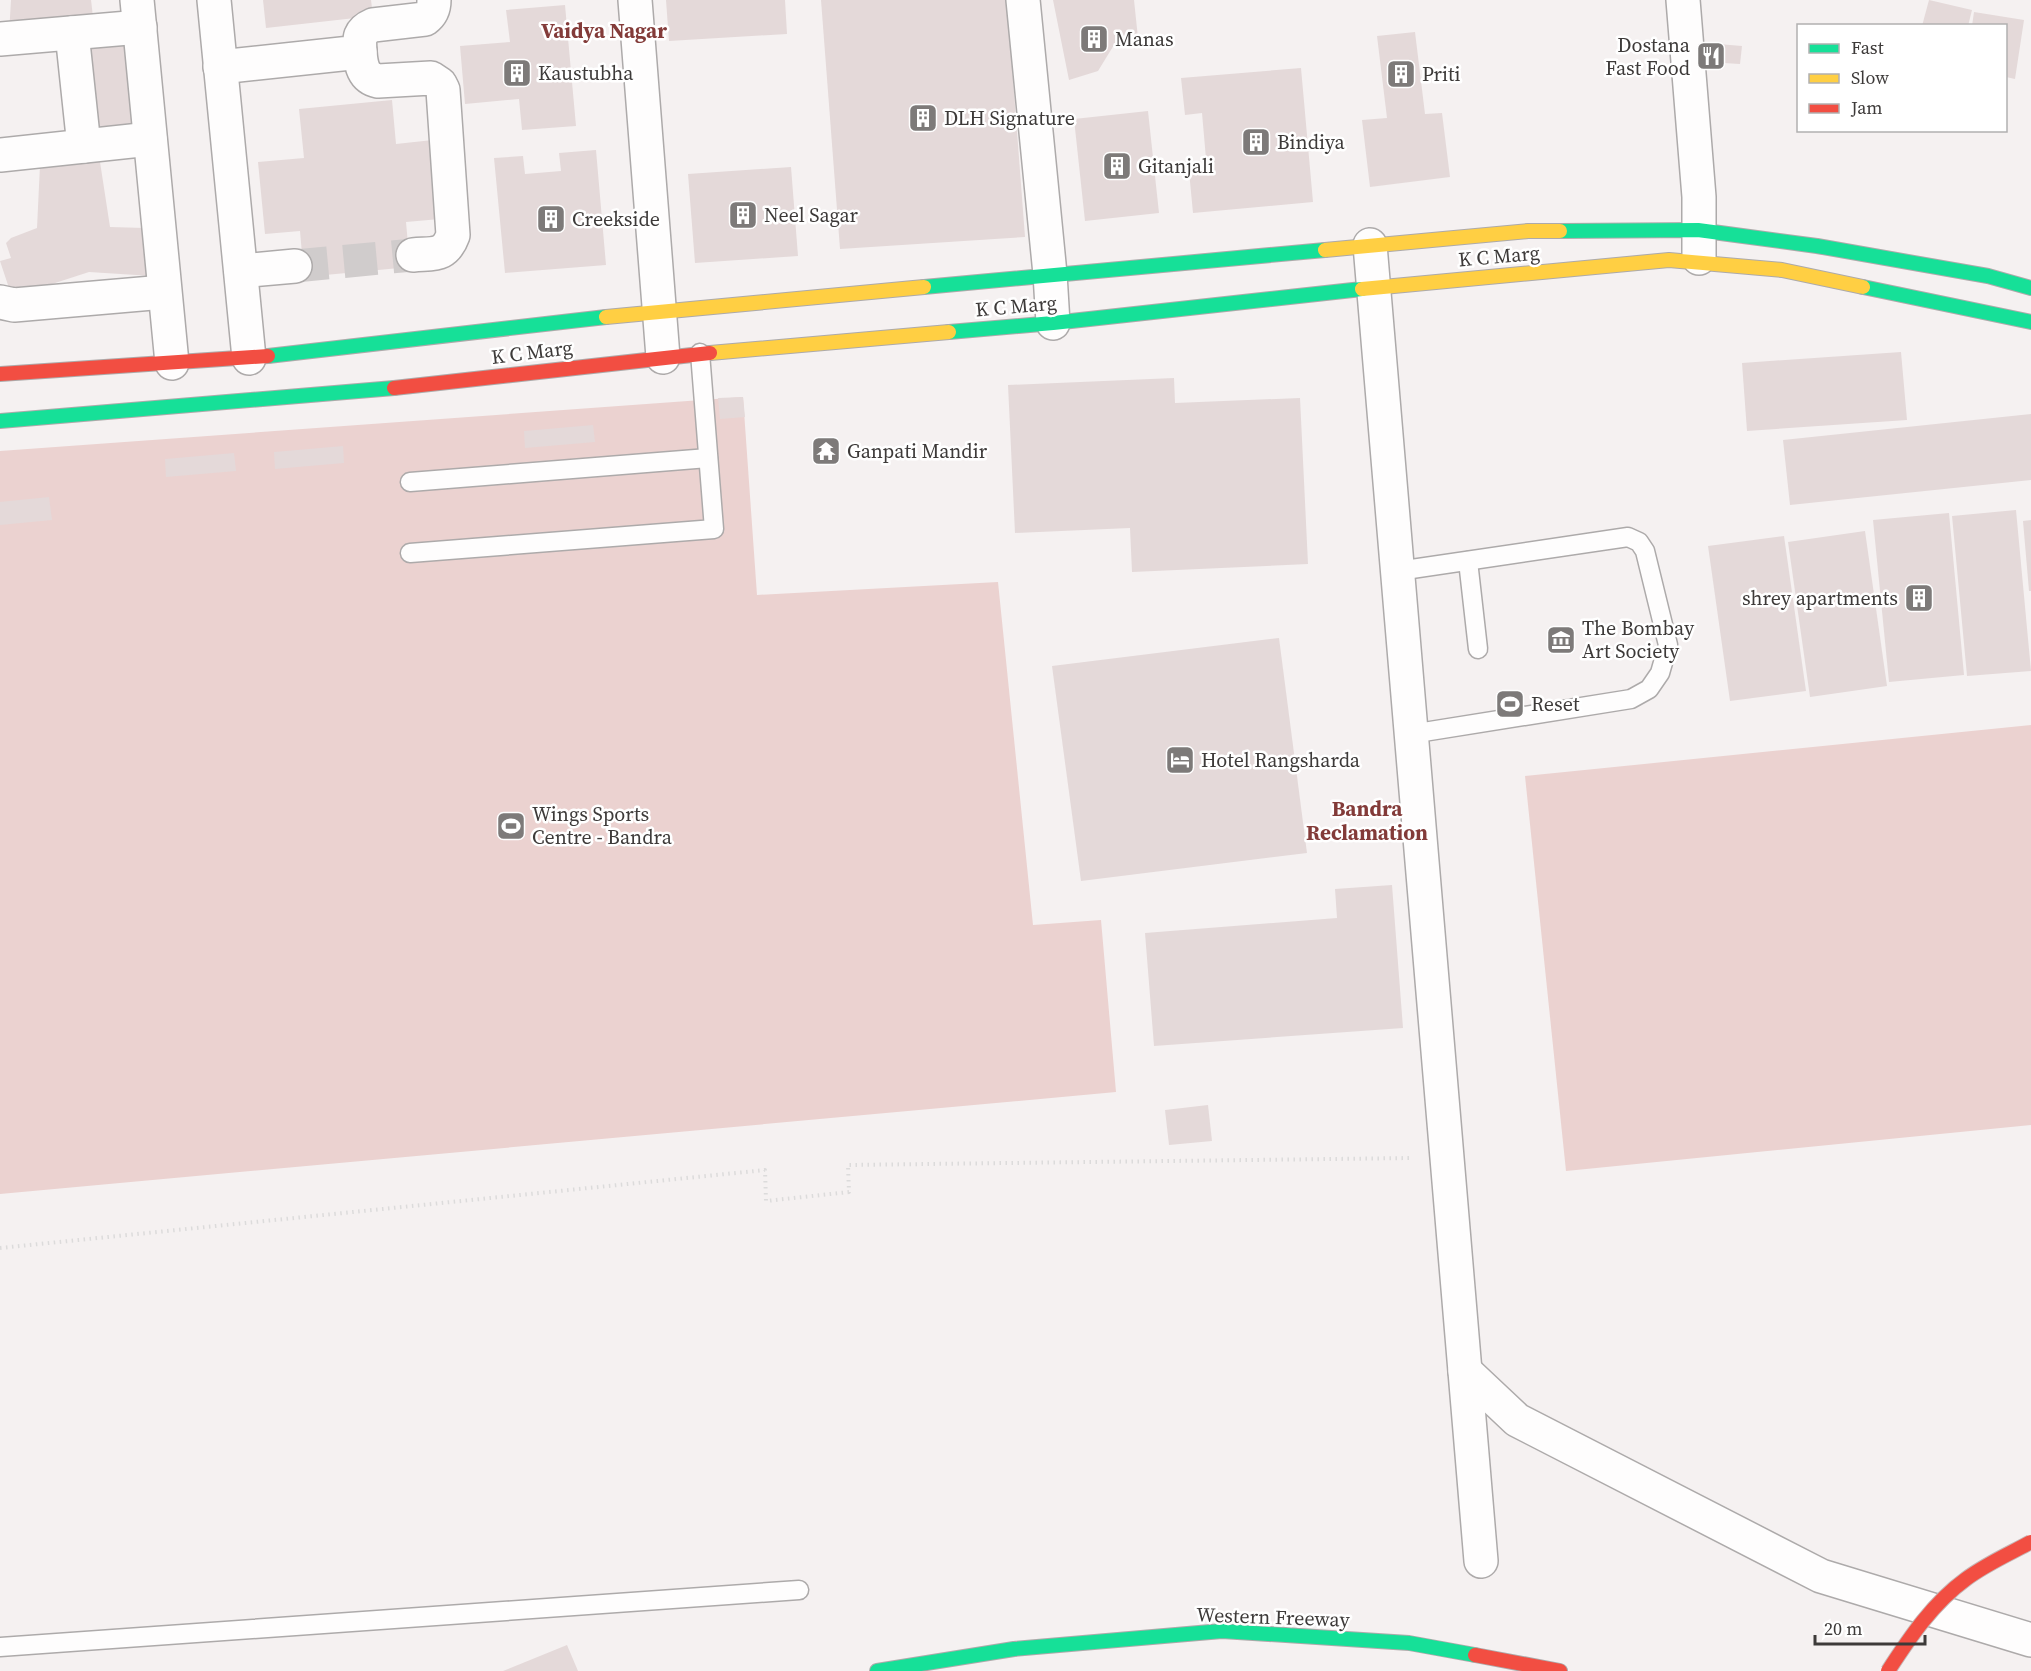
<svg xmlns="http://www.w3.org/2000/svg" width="2031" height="1671" font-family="'Source Serif 4',serif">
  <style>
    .green { fill: #ebd2d0 }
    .building { fill: #e4d9d9 }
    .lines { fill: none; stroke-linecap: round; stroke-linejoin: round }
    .street-tunnel { stroke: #d0cccc; stroke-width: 33; stroke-dasharray: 33 16; stroke-linecap: butt }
    .lane-casing { stroke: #adaaaa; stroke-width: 21 }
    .street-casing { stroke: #adaaaa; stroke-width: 36 }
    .fast-casing { stroke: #adaaaa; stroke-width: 16 }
    .slow-casing { stroke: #adaaaa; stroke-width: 16 }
    .jam-casing { stroke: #adaaaa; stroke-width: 16 }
    .path { stroke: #dcdbdb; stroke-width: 4; stroke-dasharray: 1.5 4.5; stroke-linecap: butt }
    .lane { stroke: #fefdfd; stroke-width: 18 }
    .street { stroke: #fefdfd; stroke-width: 33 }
    .fast { stroke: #16e098; stroke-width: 14 }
    .slow { stroke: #ffcf43; stroke-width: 14 }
    .jam { stroke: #f24e42; stroke-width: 14 }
    .jam-bridge-casing { stroke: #c6b5b4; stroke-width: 16; stroke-linecap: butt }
    .jam-bridge { stroke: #f24e42; stroke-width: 14 }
    .labels { text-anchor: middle; stroke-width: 5; stroke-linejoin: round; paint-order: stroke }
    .poi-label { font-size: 20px; fill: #3d3a39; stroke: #fff; text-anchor: start }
    .street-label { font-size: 20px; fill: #3d3a39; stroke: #fff }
    .neighbourhood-label { font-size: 21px; font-weight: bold; fill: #833b39; stroke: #fff }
  </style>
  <rect width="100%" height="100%" fill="#f5f1f1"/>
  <g class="green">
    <path d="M743,397L757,595L998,582L1033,925L1101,920L1116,1092L0,1194V451Z"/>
    <path d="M2031,725V1125L1566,1171L1525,776Z"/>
  </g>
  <g class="building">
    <path d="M11,0H91L94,25L9,34Z"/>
    <path d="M263,0H371L373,16L266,28Z"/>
    <path d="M666,0H785L787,34L669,41Z"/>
    <path d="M821,0H1007L1025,237L840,249Z"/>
    <path d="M1053,0H1134L1138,38L1117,40L1098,71L1069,80Z"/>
    <path d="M1929,0L1972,10L1968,26H1922Z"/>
    <path d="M565,5L576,126L522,130L519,99L465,104L460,46L510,42L506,10Z"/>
    <path d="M1974,12L2024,20L2015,79L2006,77V26H1972Z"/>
    <path d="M1415,32L1425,114L1442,113L1450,177L1370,187L1362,120L1387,118L1377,36Z"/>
    <path d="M132,35L144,128L91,134L80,42Z"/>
    <path d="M1706,43L1742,46L1740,64L1707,62Z"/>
    <path d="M1301,68L1313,202L1193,213L1189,171L1207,170L1202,113L1185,115L1181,78Z"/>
    <path d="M392,100L396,144L442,139L451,218L406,222L410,267L304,277L300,231L265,234L258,162L304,158L299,109Z"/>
    <path d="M1148,111L1159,213L1085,221L1074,119Z"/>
    <path d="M596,150L606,265L505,273L494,158L523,156L525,174L561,171L559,153Z"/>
    <path d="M100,162L110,227L145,228L152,276L89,272L12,297L0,261L11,258L6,243L11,238L37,228L40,165Z"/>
    <path d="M791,167L798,256L695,263L688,174Z"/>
    <path d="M1901,352L1907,420L1747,431L1742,363Z"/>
    <path d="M1174,378L1175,403L1300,398L1308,564L1132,572L1130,528L1015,533L1008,385Z"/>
    <path d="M743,397L745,417L720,419L718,398Z"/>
    <path d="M2031,414V480L1790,505L1783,440Z"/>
    <path d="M593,425L595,442L525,448L524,431Z"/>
    <path d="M343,446L344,463L275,469L274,452Z"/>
    <path d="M234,453L236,471L166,477L165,459Z"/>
    <path d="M49,497L52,520L0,525V502Z"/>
    <path d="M2016,510L2031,671L1967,676L1952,516Z"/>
    <path d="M1949,513L1964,675L1889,682L1873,520Z"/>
    <path d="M2031,520V591H2029L2023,521Z"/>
    <path d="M1865,531L1887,686L1810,697L1788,542Z"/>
    <path d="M1784,536L1806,691L1730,701L1708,546Z"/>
    <path d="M1279,638L1307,853L1081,881L1052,666Z"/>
    <path d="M1392,885L1403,1028L1154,1046L1145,933L1337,918L1335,889Z"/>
    <path d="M1208,1105L1212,1141L1169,1145L1165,1110Z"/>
    <path d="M567,1645L578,1671H503Z"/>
  </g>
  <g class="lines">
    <path class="street-tunnel" d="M295,266L413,255"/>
    <g class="lane-casing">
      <g id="lane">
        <path d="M410,482L708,458"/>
        <path d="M410,553L714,529L700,353"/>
        <path d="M1468,561L1478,649"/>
        <path d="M1398,571L1628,537L1639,542L1645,551L1668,645L1660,673L1649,689L1631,699L1411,734"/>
        <path d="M0,1647L799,1590"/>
      </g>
    </g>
    <g class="street-casing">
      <g id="street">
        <path d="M137,0L172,363"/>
        <path d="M214,0L249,358"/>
        <path d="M635,0L663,357"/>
        <path d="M1023,0L1050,274L1053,323"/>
        <path d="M1683,0L1699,197V258"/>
        <path d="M72,33L84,146"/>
        <path d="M0,39L140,27"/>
        <path d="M360,52C361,65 363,78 378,81L431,78L440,84L443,90L453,235C445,257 434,253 413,255"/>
        <path d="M220,67L360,52C359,38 359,31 373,25L425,19C432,14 434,9 434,0"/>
        <path d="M0,155L150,139"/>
        <path d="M1370,245L1481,1561"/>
        <path d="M241,271L295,266"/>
        <path d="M0,302L14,305L164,292"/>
        <path d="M1465,1371L1517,1420L1821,1576L2031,1640"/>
      </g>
    </g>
    <g class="fast-casing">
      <g id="fast">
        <path d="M1560,231L1698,230L1817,246L1988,276L2031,288"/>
        <path d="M924,287L1325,250"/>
        <path d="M1863,287L2031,322"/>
        <path d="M949,332L1053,323L1362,289"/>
        <path d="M268,356L606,317"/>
        <path d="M0,421L394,388"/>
        <path d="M877,1671L1014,1649L1222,1631L1409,1643L1475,1655"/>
      </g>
    </g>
    <g class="slow-casing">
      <g id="slow">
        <path d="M1325,250L1528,231H1560"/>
        <path d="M1362,289L1669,260L1782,270L1863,287"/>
        <path d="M606,317L924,287"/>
        <path d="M710,353L949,332"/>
      </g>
    </g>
    <g class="jam-casing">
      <g id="jam">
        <path d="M0,374L268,356"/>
        <path d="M394,388L710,353"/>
        <path d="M1475,1655L1560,1671"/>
      </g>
    </g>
    <path class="path" d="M0,1248L765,1170L766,1201L849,1192L848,1165L1412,1158"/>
    <use href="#lane" class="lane"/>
    <use href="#street" class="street"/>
    <use href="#fast" class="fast"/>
    <use href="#slow" class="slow"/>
    <use href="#jam" class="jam"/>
    <g class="jam-bridge-casing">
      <path id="jam-bridge" d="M1888,1671C1910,1637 1933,1603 1966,1579C1986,1564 2009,1554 2031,1542"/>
    </g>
    <use href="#jam-bridge" class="jam-bridge"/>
  </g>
  <defs>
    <g id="building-square" transform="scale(1.5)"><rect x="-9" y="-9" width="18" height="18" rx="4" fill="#7d7a79" stroke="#fff"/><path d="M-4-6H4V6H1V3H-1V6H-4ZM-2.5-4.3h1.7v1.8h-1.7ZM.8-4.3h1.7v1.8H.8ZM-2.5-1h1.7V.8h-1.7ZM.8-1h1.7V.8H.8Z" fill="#fff"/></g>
    <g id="restaurant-square" transform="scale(1.5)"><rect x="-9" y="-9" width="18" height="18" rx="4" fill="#7d7a79" stroke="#fff"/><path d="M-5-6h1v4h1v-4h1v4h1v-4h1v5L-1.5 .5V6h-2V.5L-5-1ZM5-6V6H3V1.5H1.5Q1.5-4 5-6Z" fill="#fff"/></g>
    <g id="temple-square" transform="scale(1.5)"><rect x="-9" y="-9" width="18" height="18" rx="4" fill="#7d7a79" stroke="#fff"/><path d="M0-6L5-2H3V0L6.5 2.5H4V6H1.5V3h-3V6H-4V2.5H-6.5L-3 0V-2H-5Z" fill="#fff"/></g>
    <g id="museum-square" transform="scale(1.5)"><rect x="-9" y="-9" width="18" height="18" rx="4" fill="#7d7a79" stroke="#fff"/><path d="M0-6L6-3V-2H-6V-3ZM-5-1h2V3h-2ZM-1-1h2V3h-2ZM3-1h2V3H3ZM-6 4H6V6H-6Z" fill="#fff"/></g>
    <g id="stadium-square" transform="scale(1.5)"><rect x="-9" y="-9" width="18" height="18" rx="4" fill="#7d7a79" stroke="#fff"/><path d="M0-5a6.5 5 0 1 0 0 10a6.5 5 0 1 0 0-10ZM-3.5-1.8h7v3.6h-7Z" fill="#fff"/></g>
    <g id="hotel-square" transform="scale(1.5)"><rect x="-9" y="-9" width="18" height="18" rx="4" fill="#7d7a79" stroke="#fff"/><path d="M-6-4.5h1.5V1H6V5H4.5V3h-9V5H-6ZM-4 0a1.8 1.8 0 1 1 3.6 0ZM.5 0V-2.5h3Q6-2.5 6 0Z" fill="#fff"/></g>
  </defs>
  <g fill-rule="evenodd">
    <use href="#building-square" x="1094" y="39"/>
    <use href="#restaurant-square" x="1711" y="56"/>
    <use href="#building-square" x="517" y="73"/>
    <use href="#building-square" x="1401" y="74"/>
    <use href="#building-square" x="923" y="118"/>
    <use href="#building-square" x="1256" y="142"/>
    <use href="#building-square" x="1117" y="166"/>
    <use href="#building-square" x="743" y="215"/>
    <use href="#building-square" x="551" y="219"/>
    <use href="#temple-square" x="826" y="451"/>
    <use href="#building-square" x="1919" y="598"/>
    <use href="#museum-square" x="1561" y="640"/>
    <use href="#stadium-square" x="1510" y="704"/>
    <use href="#hotel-square" x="1180" y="760"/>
    <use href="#stadium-square" x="511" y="826"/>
  </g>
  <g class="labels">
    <g class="poi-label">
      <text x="1115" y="46">Manas</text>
      <text x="1690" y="52" text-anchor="end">Dostana<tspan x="1690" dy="23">Fast Food</tspan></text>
      <text x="538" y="80">Kaustubha</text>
      <text x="1422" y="81">Priti</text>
      <text x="944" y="125">DLH Signature</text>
      <text x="1277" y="149">Bindiya</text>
      <text x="1138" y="173">Gitanjali</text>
      <text x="764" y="222">Neel Sagar</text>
      <text x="572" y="226">Creekside</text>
      <text x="847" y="458">Ganpati Mandir</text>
      <text x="1898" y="605" text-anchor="end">shrey apartments</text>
      <text x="1582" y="635">The Bombay<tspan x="1582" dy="23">Art Society</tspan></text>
      <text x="1531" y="711">Reset</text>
      <text x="1201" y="767">Hotel Rangsharda</text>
      <text x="532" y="821">Wings Sports<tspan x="532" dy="23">Centre - Bandra</tspan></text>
    </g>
    <g class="street-label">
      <text transform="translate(1499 256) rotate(-5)" y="7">K C Marg</text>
      <text transform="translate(1016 306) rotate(-5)" y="7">K C Marg</text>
      <text transform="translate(532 352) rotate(-7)" y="7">K C Marg</text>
      <text transform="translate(1273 1617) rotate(2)" y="7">Western Freeway</text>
    </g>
    <g class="neighbourhood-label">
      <text x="604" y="38">Vaidya Nagar</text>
      <text x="1367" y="816">Bandra<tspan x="1367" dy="24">Reclamation</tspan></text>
    </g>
  </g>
  <rect x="1797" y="24" width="210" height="108" fill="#ffffff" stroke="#b1b0b0" stroke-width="1.5"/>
  <rect x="1809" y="44" width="30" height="9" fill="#16e098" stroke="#b1b0b0" stroke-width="1.5"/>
  <text x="1851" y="54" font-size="18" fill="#3d3a39">Fast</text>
  <rect x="1809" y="74" width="30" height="9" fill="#ffcf43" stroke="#b1b0b0" stroke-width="1.5"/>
  <text x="1851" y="84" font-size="18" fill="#3d3a39">Slow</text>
  <rect x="1809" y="104" width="30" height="9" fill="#f24e42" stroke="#b1b0b0" stroke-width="1.5"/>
  <text x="1851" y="114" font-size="18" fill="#3d3a39">Jam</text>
  <path d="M1815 1635v9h110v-9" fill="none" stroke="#3d3a39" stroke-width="3"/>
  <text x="1824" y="1635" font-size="18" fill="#3d3a39" stroke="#ffffff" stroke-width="4.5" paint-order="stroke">20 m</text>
</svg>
